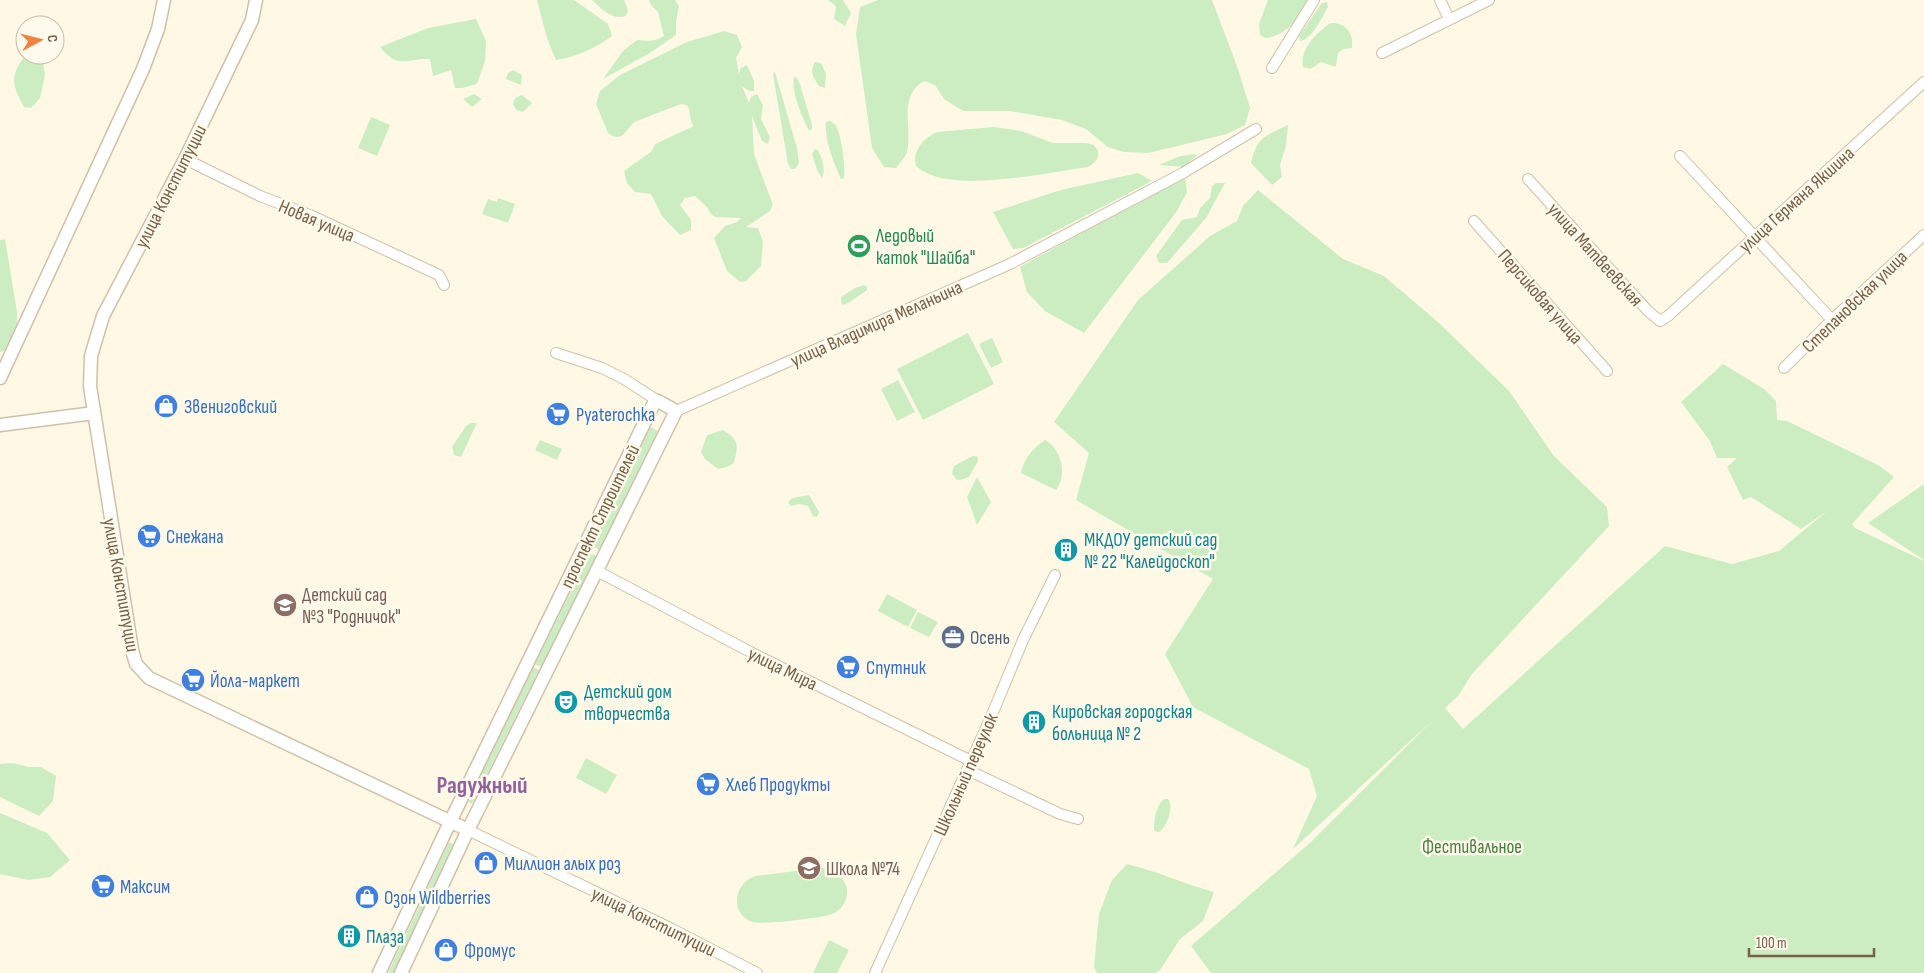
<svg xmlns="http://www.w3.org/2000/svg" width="1924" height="973" font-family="'Sofia Sans Condensed',sans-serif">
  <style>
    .green { fill: #ccedc1 }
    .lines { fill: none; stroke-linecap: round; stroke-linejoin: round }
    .minor-casing { stroke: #d0c0a9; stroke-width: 12 }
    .tertiary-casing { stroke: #d0c0a9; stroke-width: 15 }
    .minor { stroke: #fff; stroke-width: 10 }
    .tertiary { stroke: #fff; stroke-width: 12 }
    .labels { text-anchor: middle; stroke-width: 5; stroke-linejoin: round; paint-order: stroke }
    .street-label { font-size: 19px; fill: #786047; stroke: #fffaeb }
    .leisure-label { font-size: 19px; fill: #27864d; stroke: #fffaeb; text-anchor: start }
    .shop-label { font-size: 19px; fill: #366cbe; stroke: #fffaeb; text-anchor: start }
    .culture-label { font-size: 19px; fill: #0d838f; stroke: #fffaeb; text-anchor: start }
    .education-label { font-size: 19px; fill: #785e54; stroke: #fffaeb; text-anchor: start }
    .service-label { font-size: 19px; fill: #4e5e75; stroke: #fffaeb; text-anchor: start }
    .park-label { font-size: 19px; fill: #477f3e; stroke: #fffaeb }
    .district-label { font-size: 24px; font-weight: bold; fill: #92629c; stroke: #fffaeb }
  </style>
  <rect width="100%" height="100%" fill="#fef8e4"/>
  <g class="green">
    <path d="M537,0H574L608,24L612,36C596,48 576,57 556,60L547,38Z"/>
    <path d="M592,0H624L628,10L626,16C611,20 603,10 592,0Z"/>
    <path d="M649,0H675L679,6L676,21V35L650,53L603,79L623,51L637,40C647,41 655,42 664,36L658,12L651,5Z"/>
    <path d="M828,0H843L851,13L845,26L834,19L836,6Z"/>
    <path d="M878,0H1212L1238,69L1250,108L1245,125L1227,134L1148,153L1124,152L1108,147L1086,129L1062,120L1010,111H963L944,99L935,85L924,81C897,97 913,128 907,151C906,157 899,163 896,168L884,167L872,148L856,34L860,7Z"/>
    <path d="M1268,0H1310C1298,18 1288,35 1266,38L1260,35L1259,24Z"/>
    <path d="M1327,2L1328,7C1322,17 1312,40 1300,41L1299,36L1322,3Z"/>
    <path d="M476,19L486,41L485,61L477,84L462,88H455L451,70L433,76L430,59C406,58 398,70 380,47L428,28Z"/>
    <path d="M1330,23C1346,22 1354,33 1352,48L1343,49L1338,53L1336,66H1333L1321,62L1310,69L1303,67C1300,48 1316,34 1330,23Z"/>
    <path d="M724,31L737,35L742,47L736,58L739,75L741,68L747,65L754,81V91H749L742,86L749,103L751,97L757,94L763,105L761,119L770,137L768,144L762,141L752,116L754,154L773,205L770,211L746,227L758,228L763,242L761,266L746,281L740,282L727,271L714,238L725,226L737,222L741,218L715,217L710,213L707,207L695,196L685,198L680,205L691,220V230L680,235L662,216L651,194L635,192L627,183L624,171L652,151L655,144L692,127L693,125C689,118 691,112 687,105L681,104L634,122L623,135L618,137L612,136L608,133L596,104L600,91L620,75L687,42Z"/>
    <path d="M26,55H36L43,61L45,75L40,98L31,108L24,107C12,86 9,75 26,55Z"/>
    <path d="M815,62L821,63L826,74L825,88L819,86C813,77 809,72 815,62Z"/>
    <path d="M513,70L522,75L521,85L506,79L508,73Z"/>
    <path d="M775,72L797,148L799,163L795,169H791L788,164L773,74Z"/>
    <path d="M794,77L797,78L800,84L812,125V129L809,131C802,117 791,92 794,77Z"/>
    <path d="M474,94L482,99L472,107L463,99Z"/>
    <path d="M522,95L532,103L523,112L516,110L513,104L515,98Z"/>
    <path d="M371,117L390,125L377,156L358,148Z"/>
    <path d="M830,121C832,122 835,124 836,126C841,133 846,169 844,178L841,179C834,163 824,140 826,122Z"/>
    <path d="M1288,125L1286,146L1280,165L1282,177L1272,185L1251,163C1257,137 1265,136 1288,125Z"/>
    <path d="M994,127L1021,131L1053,143H1086L1094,145L1098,151C1099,160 1096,162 1088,167C1048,172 948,196 916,166C912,151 924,138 937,132Z"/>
    <path d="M815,149L818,150C822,159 826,169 822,178L817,170L812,154Z"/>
    <path d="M1198,154L1184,167L1159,165L1180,156Z"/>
    <path d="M1138,173L1152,181L1023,248L1013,249L993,212L1061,190Z"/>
    <path d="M1185,176L1187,192L1177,211L1084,333L1045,311L1027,292L1020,267Z"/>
    <path d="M1216,183H1225L1206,218L1167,263H1159L1156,256L1182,220L1197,217L1200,208L1210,198L1212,186Z"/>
    <path d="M1258,190L1343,259L1384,276L1439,323L1509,391L1554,456L1607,507L1609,526L1472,674L1458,696L1445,708L1463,729L1665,546L1732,564L1779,551L1827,511L1801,529L1751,497L1743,500L1727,467L1737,458H1717L1710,441L1681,402L1723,364L1764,389L1776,401L1777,420L1787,421L1878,465L1894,477L1852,524L1855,528L1924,561V973H1211L1191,946L1311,842L1433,720L1293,849L1317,796L1309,769L1193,707L1165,654L1213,579L1076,500L1089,453L1054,422L1138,300L1210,236L1237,221L1243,206Z"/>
    <path d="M498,198L515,204L508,223L482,214L488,199L497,202Z"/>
    <path d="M5,239L17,312V326L4,351L0,352V240Z"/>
    <path d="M864,285L867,287V290L850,302L843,305L841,303V297L855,288Z"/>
    <path d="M968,333L994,384L923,420L897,369Z"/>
    <path d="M992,338L1003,362L991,368L979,344Z"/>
    <path d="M898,380L915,412L897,421L881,389Z"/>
    <path d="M471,423H477L461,457L454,455L452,447L466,426Z"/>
    <path d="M649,426L658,431L600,550L592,546Z"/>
    <path d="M723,430C740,441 738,445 734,463L727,467L718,469L705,459L701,452L707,435Z"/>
    <path d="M540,440L562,449L557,460L535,450Z"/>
    <path d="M1045,440C1061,449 1068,474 1056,490L1021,473C1024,458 1033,448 1045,440Z"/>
    <path d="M973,456L978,457V461L969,477L960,480L956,479L952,473L954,466Z"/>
    <path d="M977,477L991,502L977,525L967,497Z"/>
    <path d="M1924,484V560L1868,523Z"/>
    <path d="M809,495L819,512L817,517L813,516L808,506L799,504L791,506L788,503L792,498Z"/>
    <path d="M590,553L596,556L542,667L535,664Z"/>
    <path d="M887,594L917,610L908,627L878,611Z"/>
    <path d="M918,612L938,622L929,637L910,628Z"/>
    <path d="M533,667L539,670L472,804L466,800Z"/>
    <path d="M586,758L617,775L606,794L576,778Z"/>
    <path d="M12,763L29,767H41L56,776L53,801L39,816L0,797V764Z"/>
    <path d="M1164,799H1168C1174,808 1167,826 1159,832L1154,831C1154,820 1155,807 1164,799Z"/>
    <path d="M0,813L47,833L70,860L50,877L28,880L0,874Z"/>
    <path d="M449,842L456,846L397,973H388Z"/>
    <path d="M1127,864C1157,871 1184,884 1214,892L1203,921L1180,939L1160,970L1156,973H1097L1094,967L1099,914L1112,880Z"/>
    <path d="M819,868C833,868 845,876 847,890C848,900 842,910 832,914C823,918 761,925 752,922C729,913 734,882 756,876Z"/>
    <path d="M829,940L849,950L837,973H813Z"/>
  </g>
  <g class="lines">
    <g class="minor-casing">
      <g id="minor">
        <path d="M1440,0L1449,19"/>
        <path d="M1382,53L1489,0"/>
        <path d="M1272,68L1314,0"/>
        <path d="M1680,156L1832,320"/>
        <path d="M185,159L260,196L310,215L439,275L444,285"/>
        <path d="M1528,179L1648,311L1660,321L1668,316L1924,82"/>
        <path d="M1474,221L1607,371"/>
        <path d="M556,353L602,368L624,379L658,401"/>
        <path d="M1784,368L1832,320L1924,235"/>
        <path d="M676,411L1010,264L1183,173L1256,129"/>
        <path d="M597,571L760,657L971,761"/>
        <path d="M968,770L1060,814L1078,819"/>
        <path d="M468,830L672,929L757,973"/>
        <path d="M875,973L991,717L1023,640L1055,575"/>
      </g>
    </g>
    <g class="tertiary-casing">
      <g id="tertiary">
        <path d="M256,0L252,20L185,159L103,316L91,356L90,386L132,650L136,664L149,678L468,830"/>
        <path d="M0,378L143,69L158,29L164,0"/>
        <path d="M0,425L94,413"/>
        <path d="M379,973L450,822L654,403L658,401L676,411L468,830L401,973"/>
      </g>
    </g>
    <use href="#minor" class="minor"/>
    <use href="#tertiary" class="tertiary"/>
  </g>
  <defs>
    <g id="stadium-disc" transform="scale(1.25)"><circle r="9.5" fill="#2e9e5b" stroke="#fffaeb"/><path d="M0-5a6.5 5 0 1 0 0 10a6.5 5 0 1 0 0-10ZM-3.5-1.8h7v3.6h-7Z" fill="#fff"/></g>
    <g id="shop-disc" transform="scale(1.25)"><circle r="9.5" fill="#3f7fe0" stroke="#fffaeb"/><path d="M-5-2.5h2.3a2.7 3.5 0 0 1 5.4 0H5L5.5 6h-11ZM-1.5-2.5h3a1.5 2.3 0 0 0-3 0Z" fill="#fff"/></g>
    <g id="supermarket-disc" transform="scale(1.25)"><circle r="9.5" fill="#3f7fe0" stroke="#fffaeb"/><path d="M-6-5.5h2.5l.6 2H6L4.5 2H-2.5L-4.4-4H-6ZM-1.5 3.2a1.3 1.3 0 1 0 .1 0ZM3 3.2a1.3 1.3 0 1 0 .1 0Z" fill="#fff"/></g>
    <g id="building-disc" transform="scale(1.25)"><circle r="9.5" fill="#0f9aa8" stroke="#fffaeb"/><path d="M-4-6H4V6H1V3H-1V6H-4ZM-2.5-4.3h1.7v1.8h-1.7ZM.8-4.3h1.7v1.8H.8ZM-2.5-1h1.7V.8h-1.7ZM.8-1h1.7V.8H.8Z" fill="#fff"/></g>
    <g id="school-disc" transform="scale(1.25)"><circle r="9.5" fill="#8d6e63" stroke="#fffaeb"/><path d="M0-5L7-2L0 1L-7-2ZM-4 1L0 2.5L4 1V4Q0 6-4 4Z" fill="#fff"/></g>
    <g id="office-disc" transform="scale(1.25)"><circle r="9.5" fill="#5c6f8a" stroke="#fffaeb"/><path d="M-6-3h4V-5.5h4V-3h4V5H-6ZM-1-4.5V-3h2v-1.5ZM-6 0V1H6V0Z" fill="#fff"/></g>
    <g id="theatre-disc" transform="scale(1.25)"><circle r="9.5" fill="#0f9aa8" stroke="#fffaeb"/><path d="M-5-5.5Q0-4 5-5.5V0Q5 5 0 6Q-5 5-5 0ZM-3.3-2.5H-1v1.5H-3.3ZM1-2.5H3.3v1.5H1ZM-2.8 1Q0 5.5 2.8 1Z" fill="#fff"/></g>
  </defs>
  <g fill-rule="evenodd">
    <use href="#stadium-disc" x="859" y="246"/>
    <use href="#shop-disc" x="166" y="406"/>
    <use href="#supermarket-disc" x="558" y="414"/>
    <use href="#supermarket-disc" x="149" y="536"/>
    <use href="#building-disc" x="1066" y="550"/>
    <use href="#school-disc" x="285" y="605"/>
    <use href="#office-disc" x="953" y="637"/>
    <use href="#supermarket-disc" x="848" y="667"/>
    <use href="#supermarket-disc" x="193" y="680"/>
    <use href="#theatre-disc" x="566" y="702"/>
    <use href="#building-disc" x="1034" y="722"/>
    <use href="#supermarket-disc" x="708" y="784"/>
    <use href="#shop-disc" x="486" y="863"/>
    <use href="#school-disc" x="809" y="868"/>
    <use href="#supermarket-disc" x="103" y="886"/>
    <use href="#shop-disc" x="367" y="897"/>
    <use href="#building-disc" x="349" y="936"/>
    <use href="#shop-disc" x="446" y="950"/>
  </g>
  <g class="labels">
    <g class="street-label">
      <text transform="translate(170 186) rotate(-63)" y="7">улица Конституции</text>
      <text transform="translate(1796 199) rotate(-42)" y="7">улица Германа Якшина</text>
      <text transform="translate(317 220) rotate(23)" y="7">Новая улица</text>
      <text transform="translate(1596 254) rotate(48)" y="7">улица Матвеевская</text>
      <text transform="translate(1541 296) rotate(49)" y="7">Персиковая улица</text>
      <text transform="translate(1854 301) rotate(-44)" y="7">Степановская улица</text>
      <text transform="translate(876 323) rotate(-24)" y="7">улица Владимира Меланьина</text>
      <text transform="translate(599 516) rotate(-64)" y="7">проспект Строителей</text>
      <text transform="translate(122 585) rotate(80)" y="7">улица Конституции</text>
      <text transform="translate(783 668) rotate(26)" y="7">улица Мира</text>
      <text transform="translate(965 774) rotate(-66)" y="7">Школьный переулок</text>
      <text transform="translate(654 921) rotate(26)" y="7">улица Конституции</text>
    </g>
    <g class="leisure-label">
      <text x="876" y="242">Ледовый<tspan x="876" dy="22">каток "Шайба"</tspan></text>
    </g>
    <g class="shop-label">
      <text x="184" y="413">Звениговский</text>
      <text x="576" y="421">Pyaterochka</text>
      <text x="166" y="543">Снежана</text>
      <text x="866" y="674">Спутник</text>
      <text x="210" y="687">Йола-маркет</text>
      <text x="726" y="791">Хлеб Продукты</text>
      <text x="504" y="870">Миллион алых роз</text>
      <text x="120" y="893">Максим</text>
      <text x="384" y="904">Озон Wildberries</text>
      <text x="464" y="957">Фромус</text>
    </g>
    <g class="culture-label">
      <text x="1084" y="546">МКДОУ детский сад<tspan x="1084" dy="22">№ 22 "Калейдоскоп"</tspan></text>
      <text x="584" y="698">Детский дом<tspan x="584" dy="22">творчества</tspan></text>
      <text x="1052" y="718">Кировская городская<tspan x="1052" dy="22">больница № 2</tspan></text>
      <text x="366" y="943">Плаза</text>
    </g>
    <g class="education-label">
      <text x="302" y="601">Детский сад<tspan x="302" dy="22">№3 "Родничок"</tspan></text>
      <text x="826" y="875">Школа №74</text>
    </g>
    <g class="service-label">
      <text x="970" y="644">Осень</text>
    </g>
    <g class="park-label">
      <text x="1472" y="853">Фестивальное</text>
    </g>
    <g class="district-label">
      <text x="482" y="793">Радужный</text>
    </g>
  </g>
  <g transform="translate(40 40) rotate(83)"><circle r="24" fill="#fffaeb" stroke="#c9bca9"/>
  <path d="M0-4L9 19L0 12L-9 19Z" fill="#f18240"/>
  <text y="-8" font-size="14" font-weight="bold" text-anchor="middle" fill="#786047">С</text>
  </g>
  <path d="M1749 948v8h125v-8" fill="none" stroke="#786047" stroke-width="2.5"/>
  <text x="1756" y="948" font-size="15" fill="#786047" stroke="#fffaeb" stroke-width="4" paint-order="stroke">100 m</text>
</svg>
